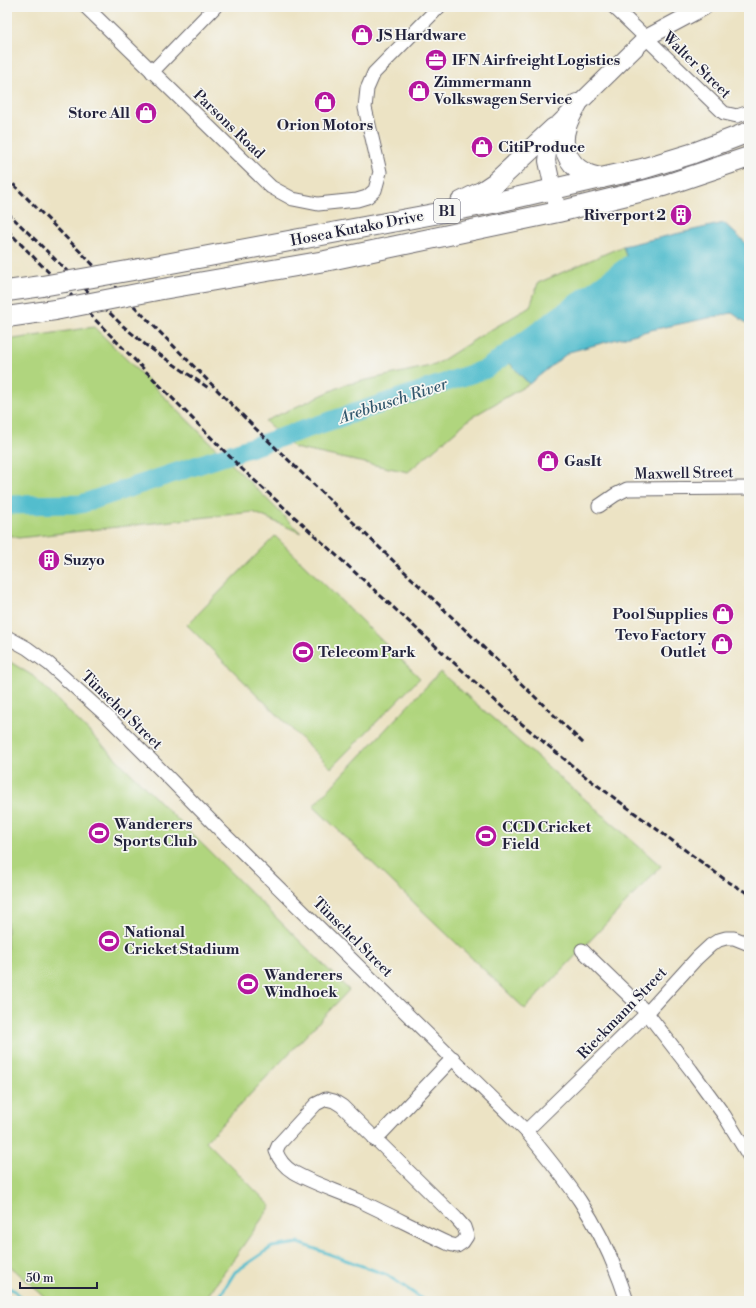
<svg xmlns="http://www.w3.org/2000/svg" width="756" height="1308" font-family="'Libre Bodoni',serif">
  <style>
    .green { fill: #b0d57e; stroke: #697c5c }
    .water { fill: #52bdcd; stroke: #3a7084 }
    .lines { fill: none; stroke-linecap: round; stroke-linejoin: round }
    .stream { stroke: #52bdcd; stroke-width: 3 }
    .river { stroke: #52bdcd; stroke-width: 19 }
    .minor-casing { stroke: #69666b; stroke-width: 15 }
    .tertiary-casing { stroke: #69666b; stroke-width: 18 }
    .primary-casing { stroke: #69666b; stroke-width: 22 }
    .minor { stroke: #fff; stroke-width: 13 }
    .tertiary { stroke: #fff; stroke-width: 16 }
    .primary { stroke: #fff; stroke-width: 20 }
    .rail { stroke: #22223b; stroke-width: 3; stroke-dasharray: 6 3; stroke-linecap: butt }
    .primary-bridge-casing { stroke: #69666b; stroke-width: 22; stroke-linecap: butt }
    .primary-bridge { stroke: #fff; stroke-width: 20 }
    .labels { text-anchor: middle; stroke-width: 3.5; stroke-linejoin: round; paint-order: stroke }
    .shield { fill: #f6f6f2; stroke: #626272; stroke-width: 1 }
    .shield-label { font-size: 14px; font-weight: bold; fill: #22223b }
    .poi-label { font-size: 15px; font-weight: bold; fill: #22223b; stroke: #f6f6f2; text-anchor: start }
    .street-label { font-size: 15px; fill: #22223b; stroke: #f6f6f2 }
    .water-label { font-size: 16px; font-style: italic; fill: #33586e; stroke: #f6f6f2 }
  </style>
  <rect width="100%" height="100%" fill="#f6f6f2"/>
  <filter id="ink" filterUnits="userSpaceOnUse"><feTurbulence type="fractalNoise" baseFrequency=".025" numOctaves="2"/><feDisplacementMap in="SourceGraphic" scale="8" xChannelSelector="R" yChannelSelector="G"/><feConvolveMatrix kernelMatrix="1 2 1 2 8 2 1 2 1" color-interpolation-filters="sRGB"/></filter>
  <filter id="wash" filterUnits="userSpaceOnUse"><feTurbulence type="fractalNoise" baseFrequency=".012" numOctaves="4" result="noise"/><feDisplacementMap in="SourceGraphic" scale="16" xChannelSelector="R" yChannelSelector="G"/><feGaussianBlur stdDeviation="0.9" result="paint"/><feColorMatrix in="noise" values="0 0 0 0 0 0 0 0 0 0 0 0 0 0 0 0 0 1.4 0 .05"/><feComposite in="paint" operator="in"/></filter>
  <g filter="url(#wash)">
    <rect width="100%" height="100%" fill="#ece3c4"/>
    <g class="green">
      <path d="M623,246L629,265L503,356L529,384L472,417L408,472L294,448L265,421L344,385L435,365L482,335L530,307L538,283Z"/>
      <path d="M94,327L301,533L253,512L18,538L7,534V340Z"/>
      <path d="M275,536L420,678L331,768L187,625Z"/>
      <path d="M7,660L33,676L349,990L206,1141L271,1206L204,1301H49L7,1263Z"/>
      <path d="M440,672L661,866L525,1009L313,806Z"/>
    </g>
    <path class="water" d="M724,223L749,246V325L732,313L651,330L569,352L529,384L503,356L629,265L623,246Z"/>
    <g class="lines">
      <g class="stream">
        <path d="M7,1287L15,1291L24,1301"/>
        <path d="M219,1301L220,1296L235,1272L272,1247L299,1243L387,1275L425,1301"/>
      </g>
      <path class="river" d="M7,505L81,504L486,369L629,265H654"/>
    </g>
  </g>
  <g filter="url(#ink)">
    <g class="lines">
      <g class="minor-casing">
        <g id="minor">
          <path d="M86,7L271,187L293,199L318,204L357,200L367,197L375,190L380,172L365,108L367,89L374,73L439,7"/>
          <path d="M614,7L724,113L737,116L749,112"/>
          <path d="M152,72L215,7"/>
          <path d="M599,506L615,495L627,489L749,488"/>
          <path d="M7,637L27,648L49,664L109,718L166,775L222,832L526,1131C545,1154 564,1177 580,1201C600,1231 616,1267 627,1301"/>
          <path d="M582,950L647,1013L691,1070L724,1115L749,1156"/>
          <path d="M326,1099L334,1101L342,1106L456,1218L464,1227L467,1236L463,1242L457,1246L449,1244C419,1230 390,1215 360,1201C338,1191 314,1184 293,1172C285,1167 279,1160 276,1151L279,1144L316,1104Z"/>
          <path d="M526,1131L647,1013L697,958L711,945L719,940L726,938H734L749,944"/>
          <path d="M375,1140L453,1058"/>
        </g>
      </g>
      <g class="tertiary-casing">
        <path id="tertiary" d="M558,212L547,161L550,138L554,128L646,38L704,7"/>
      </g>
      <g class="primary-casing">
        <g id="primary">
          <path d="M577,104C573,111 568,119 566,127C560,144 567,163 583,172C588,175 595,177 601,178"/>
          <path d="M461,202L483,191L495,183L554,128"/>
          <path d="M139,269L493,203L601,178L642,169L691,154L749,132"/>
          <path d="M157,290L325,261L558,212L663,186L749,157"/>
          <path d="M7,291L42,286"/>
          <path d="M7,317L55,310"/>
        </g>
      </g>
      <use href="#minor" class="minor"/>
      <use href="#tertiary" class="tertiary"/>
      <use href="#primary" class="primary"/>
      <g class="rail">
        <path d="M7,178L255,428L584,744"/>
        <path d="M7,212L123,326L147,346L210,389"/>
        <path d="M7,230L242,469L511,715L586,777L727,881L749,894"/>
      </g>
      <g class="primary-bridge-casing">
        <g id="primary-bridge">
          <path d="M42,286L139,269"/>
          <path d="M55,310L157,290"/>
        </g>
      </g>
      <use href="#primary-bridge" class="primary-bridge"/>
    </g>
  </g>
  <defs>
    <g id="shop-disc" transform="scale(1.15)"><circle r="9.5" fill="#b5179e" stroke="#f6f6f2"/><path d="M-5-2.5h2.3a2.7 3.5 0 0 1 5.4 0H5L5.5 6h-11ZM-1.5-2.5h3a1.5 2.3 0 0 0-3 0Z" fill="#fff"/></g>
    <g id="office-disc" transform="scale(1.15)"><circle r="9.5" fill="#b5179e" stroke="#f6f6f2"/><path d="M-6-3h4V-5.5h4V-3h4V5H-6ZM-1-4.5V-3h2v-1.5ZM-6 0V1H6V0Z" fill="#fff"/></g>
    <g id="building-disc" transform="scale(1.15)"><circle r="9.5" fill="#b5179e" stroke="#f6f6f2"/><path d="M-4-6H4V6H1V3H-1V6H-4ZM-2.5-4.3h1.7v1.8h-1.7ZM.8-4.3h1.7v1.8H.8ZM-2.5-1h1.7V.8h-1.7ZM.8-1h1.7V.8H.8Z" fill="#fff"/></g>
    <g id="stadium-disc" transform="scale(1.15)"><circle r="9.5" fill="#b5179e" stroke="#f6f6f2"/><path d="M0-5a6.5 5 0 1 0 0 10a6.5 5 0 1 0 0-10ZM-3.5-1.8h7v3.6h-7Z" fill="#fff"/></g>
  </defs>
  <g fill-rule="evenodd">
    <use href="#shop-disc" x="362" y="35"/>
    <use href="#office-disc" x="436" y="60"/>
    <use href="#shop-disc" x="419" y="91"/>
    <use href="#shop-disc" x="325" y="102"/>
    <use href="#shop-disc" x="146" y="113"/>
    <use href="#shop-disc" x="482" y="147"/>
    <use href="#building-disc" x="681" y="215"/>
    <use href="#shop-disc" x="548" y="461"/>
    <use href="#building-disc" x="49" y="560"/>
    <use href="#shop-disc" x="723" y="614"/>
    <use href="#shop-disc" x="722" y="644"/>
    <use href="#stadium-disc" x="303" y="652"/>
    <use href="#stadium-disc" x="99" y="833"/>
    <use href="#stadium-disc" x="486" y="836"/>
    <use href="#stadium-disc" x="109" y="941"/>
    <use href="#stadium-disc" x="248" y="984"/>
  </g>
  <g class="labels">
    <rect class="shield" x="434" y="199" width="26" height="24" rx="3"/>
    <g class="shield-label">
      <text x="447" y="216">B1</text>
    </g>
    <g class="poi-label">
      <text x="378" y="40">JS Hardware</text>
      <text x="452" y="65">IFN Airfreight Logistics</text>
      <text x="434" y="87">Zimmermann<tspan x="434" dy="17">Volkswagen Service</tspan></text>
      <text x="130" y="118" text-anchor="end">Store All</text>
      <text x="325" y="130" text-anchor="middle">Orion Motors</text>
      <text x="498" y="152">CitiProduce</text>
      <text x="666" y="220" text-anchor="end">Riverport 2</text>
      <text x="564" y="466">GasIt</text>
      <text x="64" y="565">Suzyo</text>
      <text x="708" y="619" text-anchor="end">Pool Supplies</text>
      <text x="706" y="640" text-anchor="end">Tevo Factory<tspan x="706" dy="17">Outlet</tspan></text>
      <text x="318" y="657">Telecom Park</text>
      <text x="114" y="829">Wanderers<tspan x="114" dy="17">Sports Club</tspan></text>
      <text x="502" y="832">CCD Cricket<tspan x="502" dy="17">Field</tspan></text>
      <text x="124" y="937">National<tspan x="124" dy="17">Cricket Stadium</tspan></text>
      <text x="264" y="980">Wanderers<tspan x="264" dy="17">Windhoek</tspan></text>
    </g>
    <g class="street-label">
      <text transform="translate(697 65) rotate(44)" y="5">Walter Street</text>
      <text transform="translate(229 124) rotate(44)" y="5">Parsons Road</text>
      <text transform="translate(357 228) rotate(-11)" y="5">Hosea Kutako Drive</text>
      <text transform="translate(684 473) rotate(-1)" y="5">Maxwell Street</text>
      <text transform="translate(122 710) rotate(44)" y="5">Tünschel Street</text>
      <text transform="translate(353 937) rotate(45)" y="5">Tünschel Street</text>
      <text transform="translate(622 1013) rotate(-46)" y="5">Rieckmann Street</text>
    </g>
    <g class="water-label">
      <text transform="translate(393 400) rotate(-18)" y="6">Arebbusch River</text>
    </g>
  </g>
  <rect width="756" height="1308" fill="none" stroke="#f6f6f2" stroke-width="24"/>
  <path d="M20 1282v6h77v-6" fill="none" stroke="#22223b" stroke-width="2"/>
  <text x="26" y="1282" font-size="12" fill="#22223b" stroke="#f6f6f2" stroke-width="3" paint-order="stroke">50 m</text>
</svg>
